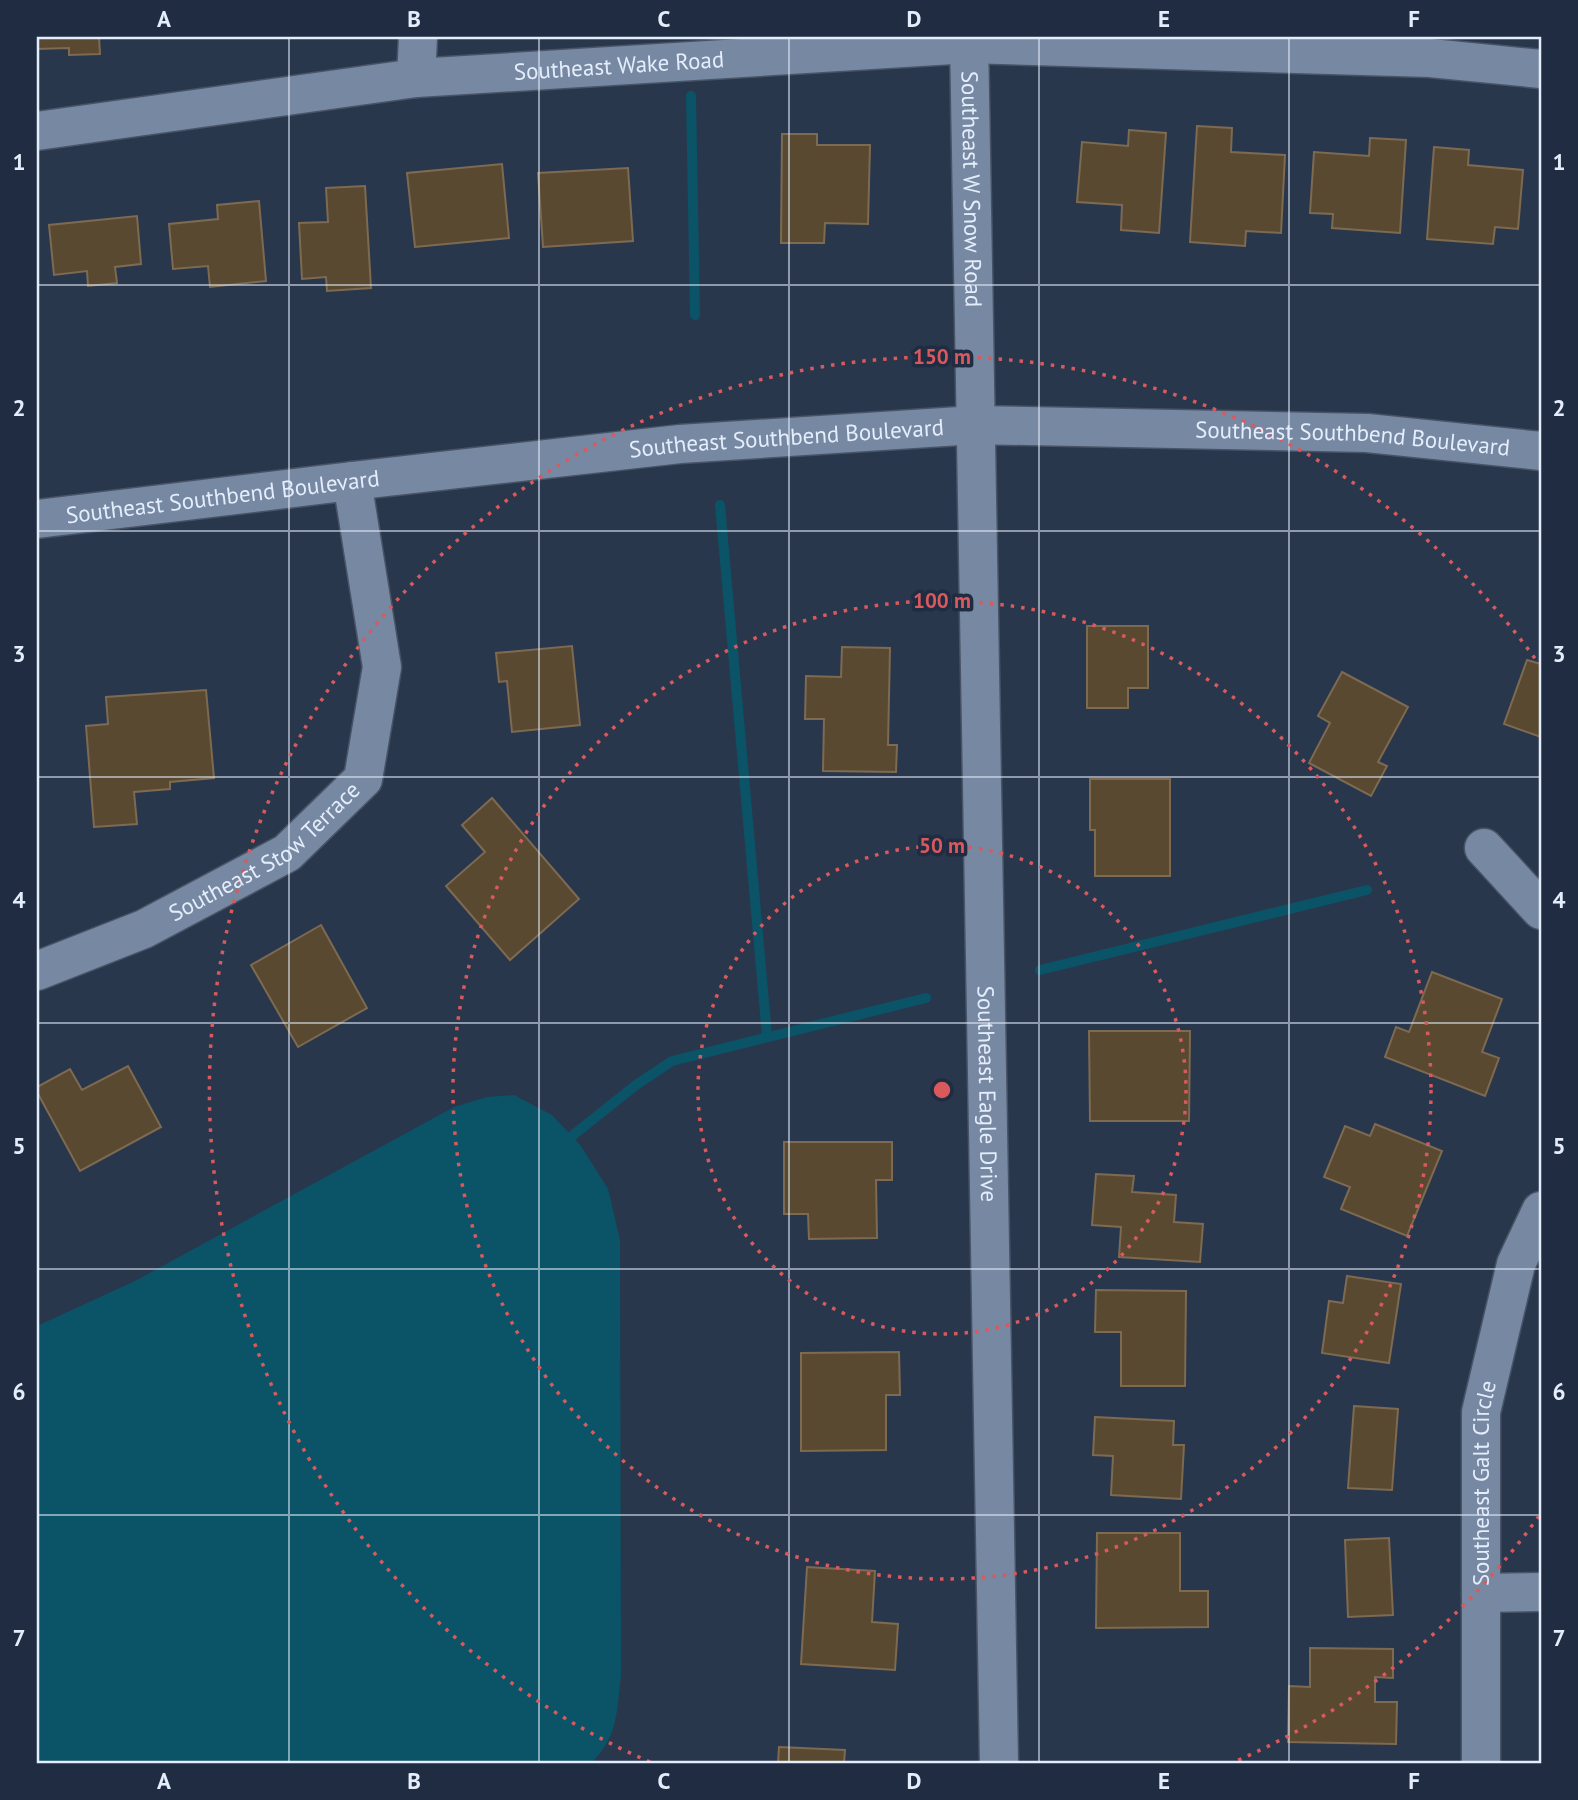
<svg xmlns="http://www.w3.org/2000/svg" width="1578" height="1800" font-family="'PT Sans',sans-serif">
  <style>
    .water { fill: #0b5367 }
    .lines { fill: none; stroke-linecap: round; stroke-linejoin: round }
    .stream { stroke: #0b5367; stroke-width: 10 }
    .building { fill: #5a4931; stroke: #7d6a51; stroke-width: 2 }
    .minor-casing { stroke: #485466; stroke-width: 41 }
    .minor { stroke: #7788a2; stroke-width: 38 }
    .grid { fill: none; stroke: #e4edfb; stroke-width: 2; stroke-opacity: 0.55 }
    .ring { fill: none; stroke: #da595d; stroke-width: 3.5; stroke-dasharray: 3.5 7 }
    .labels { text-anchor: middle; stroke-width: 7; stroke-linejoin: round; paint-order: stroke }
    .street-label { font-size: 23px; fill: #e4edfb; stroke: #1f2c42 }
    .centre { fill: #da595d; stroke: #1f2c42; stroke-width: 3.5 }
    .ring-label { font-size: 21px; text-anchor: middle; font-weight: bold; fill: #da595d; stroke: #1f2c42; stroke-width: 7; stroke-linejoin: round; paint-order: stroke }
    .neatline { fill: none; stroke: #e4edfb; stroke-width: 2.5 }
    .grid-label { font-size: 23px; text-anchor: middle; font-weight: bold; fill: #e4edfb }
  </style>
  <rect width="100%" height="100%" fill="#29374d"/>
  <path class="water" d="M514,1095L552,1115L581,1146L608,1189L620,1240L621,1675C617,1710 618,1738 591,1763H37V1326L135,1281L454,1107L487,1097Z"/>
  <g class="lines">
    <g class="stream">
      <path d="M691,96L695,315"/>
      <path d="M720,505L767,1036"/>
      <path d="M1040,970L1367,890"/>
      <path d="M572,1136L636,1085L672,1061L926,998"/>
    </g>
  </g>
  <g class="building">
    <path d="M37,37H99L100,54L69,55V48L37,49Z"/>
    <path d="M1197,126L1232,128L1231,152L1285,155L1281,233L1246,231L1245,246L1190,242Z"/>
    <path d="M1129,130L1166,133L1159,233L1121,230L1122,205L1077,202L1082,142L1128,146Z"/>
    <path d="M782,134H817V145H870L868,224L825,223L824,243H781Z"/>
    <path d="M1370,138L1406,140L1400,233L1332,228L1333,214L1310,213L1314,152L1369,156Z"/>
    <path d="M1434,147L1469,150L1468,165L1523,170L1518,229L1495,227L1493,244L1427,239Z"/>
    <path d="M502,164L509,238L415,247L407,173Z"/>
    <path d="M628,168L633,241L543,247L538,173Z"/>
    <path d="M365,186L371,288L327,291L326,277L302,279L299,223L328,222L326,188Z"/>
    <path d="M259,201L266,281L210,287L208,266L173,269L169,224L218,219L217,205Z"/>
    <path d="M137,216L141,264L115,267L117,283L88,286L87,271L54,275L49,225Z"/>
    <path d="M1087,626H1148V688H1128V708H1087Z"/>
    <path d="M572,646L580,725L512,732L507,681L499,682L496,653Z"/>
    <path d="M842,647L890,648L888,745H897L896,772L823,771L824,719H805L806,676L841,677Z"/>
    <path d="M1527,660L1541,664V737L1504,724Z"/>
    <path d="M1342,672L1408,707L1378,762L1387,766L1371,796L1309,763L1330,723L1318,716Z"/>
    <path d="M206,690L214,778L170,782V789L134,792L137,824L94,827L86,726L108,724L106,697Z"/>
    <path d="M1090,779H1170V876H1095V830H1090Z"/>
    <path d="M492,798L579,899L510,960L446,886L485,852L462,825Z"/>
    <path d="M321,925L367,1008L298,1047L251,965Z"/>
    <path d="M1432,972L1502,999L1482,1052L1499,1058L1485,1096L1385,1057L1396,1027L1409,1032Z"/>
    <path d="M1089,1031H1190L1189,1121H1090Z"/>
    <path d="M128,1066L161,1127L80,1171L37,1092V1087L70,1069L82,1090Z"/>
    <path d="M1375,1124L1442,1151L1407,1236L1341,1209L1350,1187L1324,1177L1345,1126L1370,1136Z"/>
    <path d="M784,1142H892V1180H876L877,1238L809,1239L808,1214H784Z"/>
    <path d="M1096,1174L1134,1176L1132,1192L1176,1195L1174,1222L1203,1224L1200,1262L1119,1257L1121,1227L1092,1225Z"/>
    <path d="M1347,1276L1401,1284L1389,1363L1322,1353L1329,1301L1343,1303Z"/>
    <path d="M1096,1290L1186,1291L1185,1386H1121V1332H1095Z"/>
    <path d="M899,1352L900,1395H886V1450L801,1451V1353Z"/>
    <path d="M1354,1406L1398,1409L1392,1490L1348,1488Z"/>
    <path d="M1095,1417L1174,1421L1173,1445H1184L1181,1499L1111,1495L1113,1456L1093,1455Z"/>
    <path d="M1097,1533H1180V1591H1208V1627L1096,1628Z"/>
    <path d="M1389,1538L1393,1615L1348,1617L1345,1540Z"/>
    <path d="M807,1567L875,1571L872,1622L898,1624L895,1670L801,1664Z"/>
    <path d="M1310,1648L1393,1649V1678L1375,1677V1702H1397L1396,1744L1288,1742L1289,1686L1310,1687Z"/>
    <path d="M779,1747L845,1750L844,1763H778Z"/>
  </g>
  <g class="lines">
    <g class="minor-casing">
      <g id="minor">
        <path id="s1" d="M969,37L999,1763"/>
        <path d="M416,78L418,37"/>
        <path id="s2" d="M37,131L416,78L969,44L1430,58L1541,69"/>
        <path id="s3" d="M37,519L352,481L680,444L975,425L1367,433L1541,451"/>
        <path d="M1484,848L1541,910"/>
        <path id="s4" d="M37,971L144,929L287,853L363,779L382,667L352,481"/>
        <path d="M1481,1593L1541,1592"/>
        <path id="s5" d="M1481,1763V1412L1516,1264L1541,1211"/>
      </g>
    </g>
    <use href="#minor" class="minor"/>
  </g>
  <path class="grid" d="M289,37V1763M539,37V1763M789,37V1763M1039,37V1763M1289,37V1763M37,285H1541M37,531H1541M37,777H1541M37,1023H1541M37,1269H1541M37,1515H1541"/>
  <g class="ring">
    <circle cx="942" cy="1090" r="244"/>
    <circle cx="942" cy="1090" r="489"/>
    <path d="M1539 1516A733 733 0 0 1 1234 1762M650 1762A733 733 0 1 1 1539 664"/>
  </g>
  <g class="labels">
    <g class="street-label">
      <text dy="8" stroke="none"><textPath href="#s2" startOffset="586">Southeast Wake Road</textPath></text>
      <text dy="8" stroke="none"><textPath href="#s1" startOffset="152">Southeast W Snow Road</textPath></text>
      <text dy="8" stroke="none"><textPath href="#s3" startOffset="754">Southeast Southbend Boulevard</textPath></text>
      <text dy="8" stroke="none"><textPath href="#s3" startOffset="1321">Southeast Southbend Boulevard</textPath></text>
      <text dy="8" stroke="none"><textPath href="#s3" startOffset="187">Southeast Southbend Boulevard</textPath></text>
      <text dy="8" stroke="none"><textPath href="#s4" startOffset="259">Southeast Stow Terrace</textPath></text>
      <text dy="8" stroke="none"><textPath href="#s1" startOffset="1057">Southeast Eagle Drive</textPath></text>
      <text dy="8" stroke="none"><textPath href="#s5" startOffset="280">Southeast Galt Circle</textPath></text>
    </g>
  </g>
  <circle cx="942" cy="1090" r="10" class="centre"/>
  <g class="ring-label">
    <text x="942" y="364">150 m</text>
    <text x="942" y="608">100 m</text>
    <text x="942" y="853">50 m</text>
  </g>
  <rect width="1578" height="1800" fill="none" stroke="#1f2c42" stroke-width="77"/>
  <rect x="38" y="38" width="1502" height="1724" class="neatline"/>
  <g class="grid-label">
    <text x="164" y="27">A</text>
    <text x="414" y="27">B</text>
    <text x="664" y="27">C</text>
    <text x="914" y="27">D</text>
    <text x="1164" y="27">E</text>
    <text x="1414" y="27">F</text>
    <text x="19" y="170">1</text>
    <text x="1559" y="170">1</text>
    <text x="19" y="416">2</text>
    <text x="1559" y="416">2</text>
    <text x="19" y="662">3</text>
    <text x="1559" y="662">3</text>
    <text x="19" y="908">4</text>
    <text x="1559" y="908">4</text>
    <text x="19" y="1154">5</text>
    <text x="1559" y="1154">5</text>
    <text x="19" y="1400">6</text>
    <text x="1559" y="1400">6</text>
    <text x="19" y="1646">7</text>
    <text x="1559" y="1646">7</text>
    <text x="164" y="1789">A</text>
    <text x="414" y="1789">B</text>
    <text x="664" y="1789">C</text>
    <text x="914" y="1789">D</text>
    <text x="1164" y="1789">E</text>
    <text x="1414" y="1789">F</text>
  </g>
</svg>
